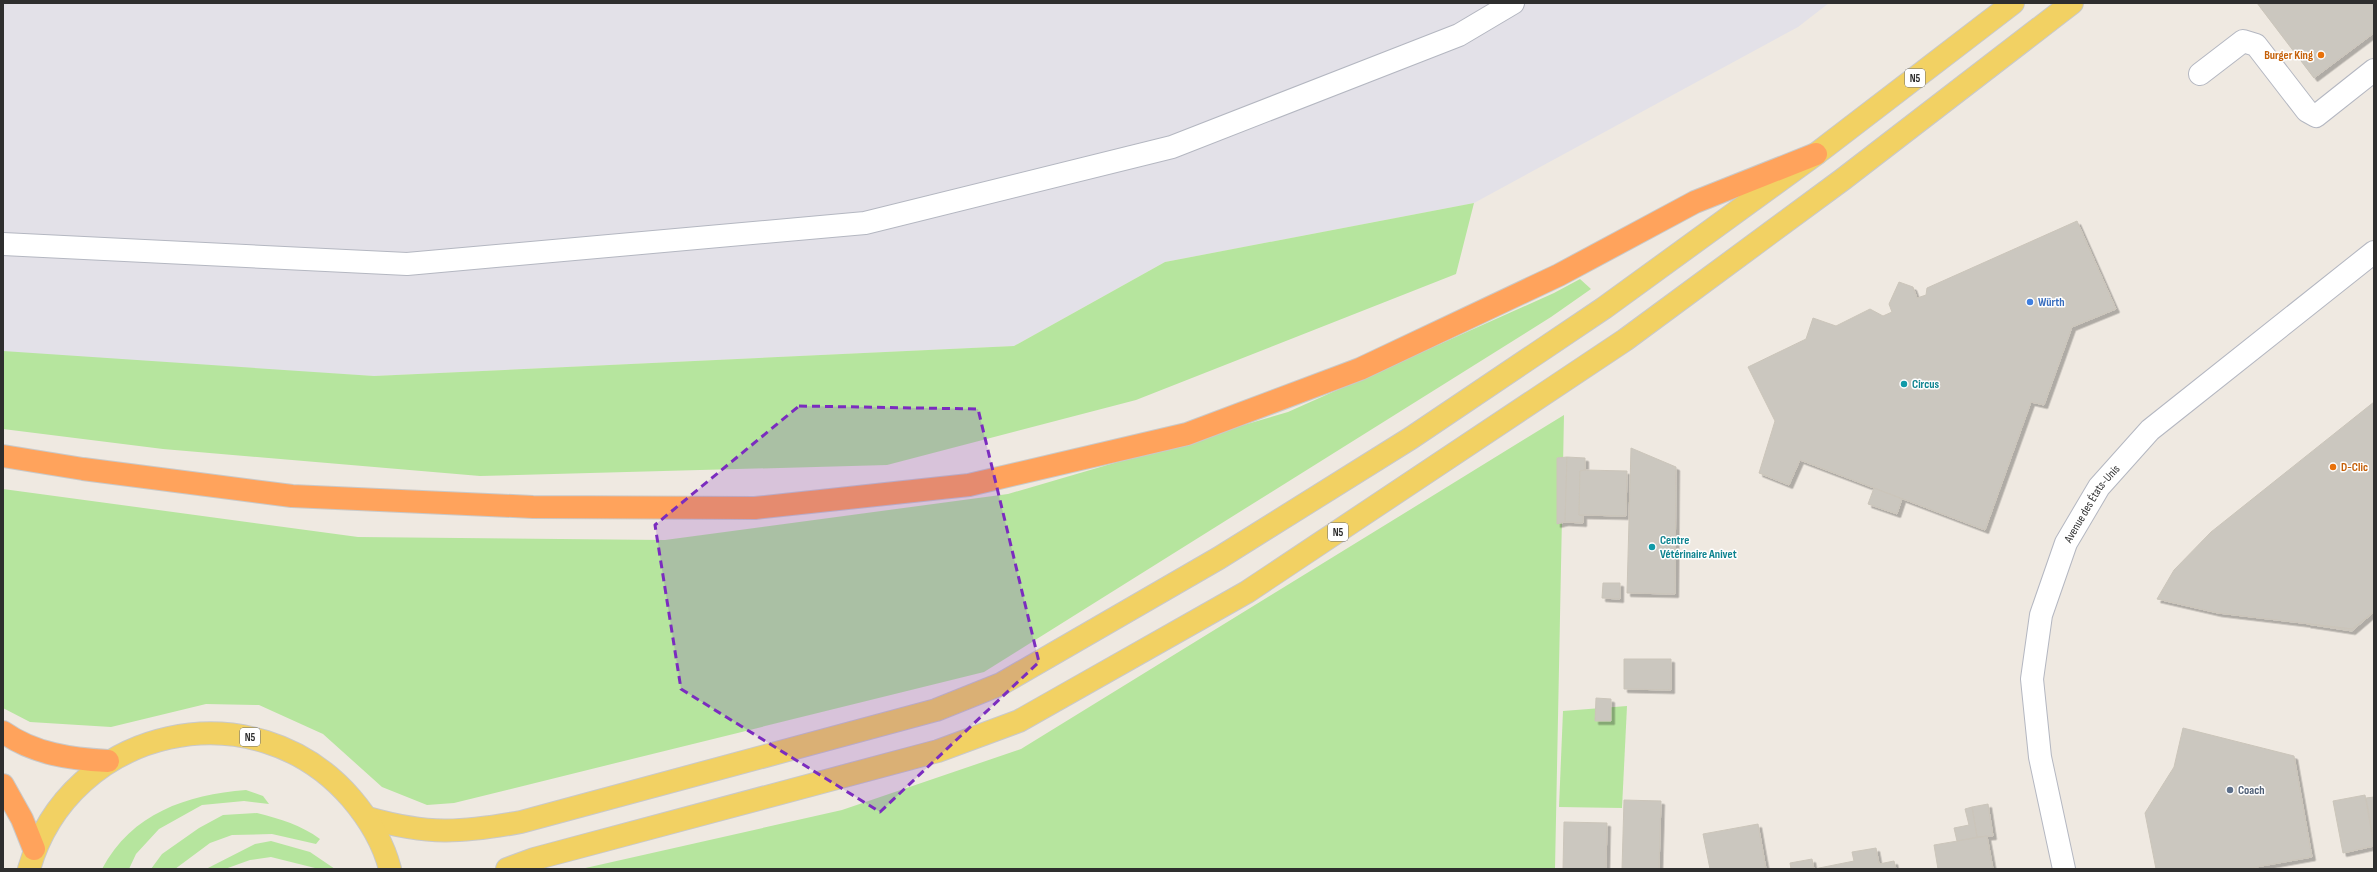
<svg xmlns="http://www.w3.org/2000/svg" width="2377" height="872" font-family="'Sofia Sans Condensed',sans-serif">
  <style>
    .industrial { fill: #e3e1e8 }
    .green { fill: #b6e59e }
    .building { fill: #cbc7bf; stroke: #cbc5ba; filter: url(#shadow) }
    .lines { fill: none; stroke-linecap: round; stroke-linejoin: round }
    .minor-casing { stroke: #b4b7c1; stroke-width: 24 }
    .major-casing { stroke: #c9c9c9; stroke-width: 24 }
    .highway-casing { stroke: #c9c9c9; stroke-width: 24 }
    .minor { stroke: #fff; stroke-width: 22 }
    .major { stroke: #f2d163; stroke-width: 22 }
    .highway { stroke: #ffa35c; stroke-width: 22 }
    .marked { fill: #7b2cbf; fill-opacity: 0.2; stroke: #7b2cbf; stroke-width: 3; stroke-dasharray: 8 5; stroke-linejoin: round }
    .food-dot { fill: #e8710a; stroke: #fff; stroke-width: 1.5 }
    .shop-dot { fill: #3f7fe0; stroke: #fff; stroke-width: 1.5 }
    .culture-dot { fill: #0f9aa8; stroke: #fff; stroke-width: 1.5 }
    .service-dot { fill: #5c6f8a; stroke: #fff; stroke-width: 1.5 }
    .labels { text-anchor: middle; stroke-width: 3; stroke-linejoin: round; paint-order: stroke }
    .shield { fill: #fff; stroke: #6d6d6d; stroke-width: 1 }
    .shield-label { font-size: 11px; font-weight: bold; fill: #2e2e2e }
    .food-label { font-size: 12px; font-weight: bold; fill: #c56008; stroke: #fff; text-anchor: end }
    .shop-label { font-size: 12px; font-weight: bold; fill: #366cbe; stroke: #fff; text-anchor: start }
    .culture-label { font-size: 12px; font-weight: bold; fill: #0d838f; stroke: #fff; text-anchor: start }
    .street-label { font-size: 12px; fill: #2e2e2e; stroke: #fff }
    .service-label { font-size: 12px; font-weight: bold; fill: #4e5e75; stroke: #fff; text-anchor: start }
  </style>
  <defs>
    <filter id="shadow"><feDropShadow dx="3.5" dy="3.5" stdDeviation="0" flood-color="#0004"/></filter>
  </defs>
  <rect width="100%" height="100%" fill="#efe9e1"/>
  <path class="industrial" d="M3,3H1829L1798,27L1474,203L1165,262L1014,346L374,376L3,355Z"/>
  <g class="green">
    <path d="M1474,203L1456,274L1136,400L887,465L480,476L163,449L3,429V351L374,376L1014,346L1165,262Z"/>
    <path d="M1580,279L1591,289L1551,317L984,672L454,803L427,805L382,787L323,734L259,705L206,704L111,727L30,722L3,708V489L358,537L665,540L1008,494L1288,412L1554,293Z"/>
    <path d="M1564,415L1555,869H581L842,810L1021,749Z"/>
    <path d="M1627,706L1622,808L1559,807L1563,711Z"/>
    <path d="M246,790L263,796L269,804L244,801L202,805L159,829L136,854L129,869H102C132,813 186,795 246,790Z"/>
    <path d="M257,813C281,819 301,825 320,839L316,844L272,834L232,835L210,843L175,869H151L162,854L199,828L223,815Z"/>
    <path d="M271,841L310,852L335,869H319L271,857L250,860L225,869H206L255,844Z"/>
  </g>
  <g class="building">
    <path d="M2257,3H2374V33L2314,78Z"/>
    <path d="M2077,221L2116,309L2072,327L2044,405L2031,402L1985,530L1800,460L1789,485L1759,473L1775,421L1748,367L1806,339L1813,318L1836,326L1870,309L1883,316L1892,312L1889,304L1899,282L1913,287L1917,298L1926,295L1927,288Z"/>
    <path d="M2374,402V612L2352,629L2218,613L2157,599L2174,570L2211,532Z"/>
    <path d="M1631,448L1676,467L1675,594L1627,593Z"/>
    <path d="M1567,457L1565,522L1557,524V458Z"/>
    <path d="M1567,457L1585,458V470L1580,471L1579,515H1583V523L1565,522Z"/>
    <path d="M1585,470L1627,471L1626,516L1579,515L1580,471Z"/>
    <path d="M1874,488L1902,499L1897,514L1868,504Z"/>
    <path d="M1603,583H1620V599L1602,598Z"/>
    <path d="M2374,612L2352,631L2307,624L2352,629Z"/>
    <path d="M1624,659H1671V690L1624,689Z"/>
    <path d="M1596,698L1611,699V721H1595Z"/>
    <path d="M2183,728L2294,756L2312,857L2245,869H2156L2145,813L2174,767Z"/>
    <path d="M2365,795L2374,846L2343,853L2333,801Z"/>
    <path d="M2374,797V842L2366,798Z"/>
    <path d="M1624,800L1661,801L1659,869H1622Z"/>
    <path d="M1988,804L1993,836L1977,837L1972,807Z"/>
    <path d="M1972,807L1977,837L1957,841L1954,828L1969,825L1965,809Z"/>
    <path d="M1564,822L1607,823L1606,869H1563Z"/>
    <path d="M1758,824L1766,869H1710L1703,834Z"/>
    <path d="M1987,836L1993,869H1938L1934,845Z"/>
    <path d="M1876,848L1879,864L1894,861L1896,869H1791L1790,863L1812,859L1814,869L1854,861L1852,852Z"/>
  </g>
  <g class="lines">
    <g class="minor-casing">
      <g id="minor">
        <path d="M2200,74L2243,41L2256,45L2307,111L2316,116L2374,70"/>
        <path d="M3,244L407,264L865,223L1172,147L1459,35L1513,3"/>
        <path id="s1" d="M2064,869L2040,757L2032,679L2041,615L2066,543L2099,487L2150,430L2374,252"/>
      </g>
    </g>
    <g class="major-casing">
      <g id="major">
        <path d="M368,818C428,835 461,833 521,822L936,710L1001,684L1219,558L1411,438L1604,308L1816,154L2013,3"/>
        <path d="M29,869C70,726 254,686 351,798C369,819 383,842 390,869"/>
        <path d="M507,869L534,859L938,751L1019,721L1247,592L1625,340L1842,180L2072,3"/>
      </g>
    </g>
    <g class="highway-casing">
      <g id="highway">
        <path d="M3,456L83,469L292,496L533,507L755,508L969,485L1187,434L1360,369L1559,275L1695,202L1816,154"/>
        <path d="M3,732C34,754 71,759 108,761"/>
        <path d="M3,785L22,819L34,849"/>
      </g>
    </g>
    <use href="#minor" class="minor"/>
    <use href="#major" class="major"/>
    <use href="#highway" class="highway"/>
  </g>
  <path class="marked" d="M799,406L978,409L1039,662L880,812L681,689L655,525Z"/>
  <g class="food-dot">
    <circle cx="2321" cy="55" r="4"/>
    <circle cx="2333" cy="467" r="4"/>
  </g>
  <circle class="shop-dot" cx="2030" cy="302" r="4"/>
  <g class="culture-dot">
    <circle cx="1904" cy="384" r="4"/>
    <circle cx="1652" cy="547" r="4"/>
  </g>
  <circle class="service-dot" cx="2230" cy="790" r="4"/>
  <g class="labels">
    <g class="shield">
      <rect x="1905" y="69" width="20" height="18" rx="3"/>
      <rect x="1328" y="523" width="20" height="18" rx="3"/>
      <rect x="240" y="728" width="20" height="18" rx="3"/>
    </g>
    <g class="shield-label">
      <text x="1915" y="82">N5</text>
      <text x="1338" y="536">N5</text>
      <text x="250" y="741">N5</text>
    </g>
    <g class="food-label">
      <text x="2313" y="59">Burger King</text>
      <text x="2341" y="471" text-anchor="start">D-Clic</text>
    </g>
    <g class="shop-label">
      <text x="2038" y="306">Würth</text>
    </g>
    <g class="culture-label">
      <text x="1912" y="388">Circus</text>
      <text x="1660" y="544">Centre<tspan x="1660" dy="14">Vétérinaire Anivet</tspan></text>
    </g>
    <g class="street-label">
      <text dy="4" stroke="none"><textPath href="#s1" startOffset="381">Avenue des États-Unis</textPath></text>
    </g>
    <g class="service-label">
      <text x="2238" y="794">Coach</text>
    </g>
  </g>
  <rect width="2377" height="872" fill="none" stroke="#2e2e2e" stroke-width="8"/>
</svg>
